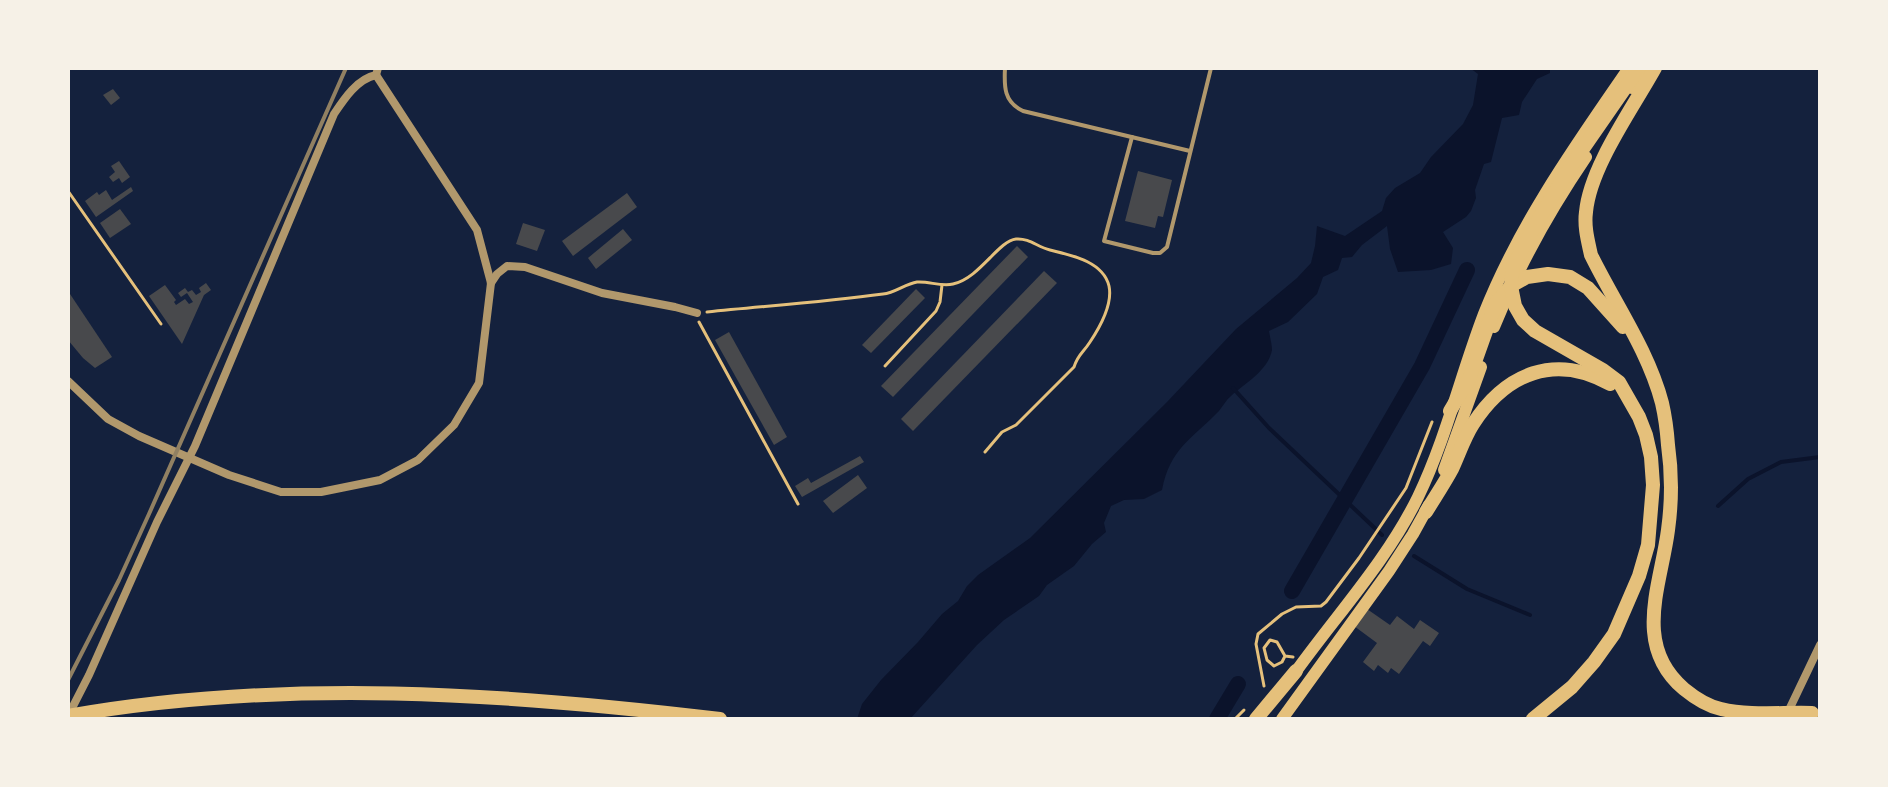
<svg xmlns="http://www.w3.org/2000/svg" width="1888" height="787" font-family="Merriweather,serif">
  <style>
    .water { fill: #0b132b }
    .lines { fill: none; stroke-linecap: round; stroke-linejoin: round }
    .stream { stroke: #0b132b; stroke-width: 4 }
    .canal { stroke: #0b132b; stroke-width: 16 }
    .building { fill: #48494c }
    .path { stroke: #e5c07b; stroke-width: 3 }
    .service { stroke: #b1986c; stroke-width: 4 }
    .minor { stroke: #b1986c; stroke-width: 8 }
    .primary { stroke: #e5c07b; stroke-width: 12 }
    .trunk { stroke: #e5c07b; stroke-width: 14 }
    .rail { stroke: #918062; stroke-width: 4 }
  </style>
  <rect width="100%" height="100%" fill="#14213d"/>
  <path class="water" d="M1470,68H1550V73L1537,79L1522,102L1519,115L1502,118L1491,162L1484,164L1475,190L1476,198L1471,211L1466,217L1443,232L1453,248L1451,264L1431,270L1398,272L1390,249L1387,226L1362,245L1352,257L1342,258L1338,270L1323,277L1317,294L1288,322L1269,331C1270,337 1272,345 1272,350C1268,371 1245,383 1231,396C1226,400 1223,406 1219,411C1192,439 1170,448 1162,490L1144,499L1124,500L1111,506L1104,523L1106,532L1092,544L1074,566L1047,585L1039,596L1004,620L977,645L910,719H857L862,704L881,680L918,642L942,614L958,601L967,586L978,575L1030,538L1167,402L1236,329L1297,278L1311,263L1315,246L1317,226L1345,236L1382,211L1386,198L1395,188L1420,173L1431,157L1463,124L1473,105L1478,74Z"/>
  <g class="lines">
    <g class="stream">
      <path d="M1233,388L1269,428L1382,535"/>
      <path d="M1718,506L1748,479L1781,462L1820,457"/>
      <path d="M1414,556L1467,589L1530,615"/>
    </g>
    <g class="canal">
      <path d="M1292,591L1422,366L1467,270"/>
      <path d="M1217,719L1238,684"/>
    </g>
  </g>
  <g class="building">
    <path d="M113,89L120,98L111,105L103,95Z"/>
    <path d="M119,161L130,177L122,183L119,178L113,182L109,177L115,172L111,166Z"/>
    <path d="M1138,171L1172,180L1163,217L1158,216L1155,228L1125,221Z"/>
    <path d="M131,187L133,191L96,217L85,201L97,192L99,195L106,190L112,200Z"/>
    <path d="M627,193L637,207L573,256L562,241Z"/>
    <path d="M120,209L131,224L110,238L100,223Z"/>
    <path d="M523,223L545,230L537,251L516,244Z"/>
    <path d="M623,229L632,240L596,269L588,258Z"/>
    <path d="M1017,246L1028,257L893,397L881,386Z"/>
    <path d="M1044,271L1057,283L913,431L901,419Z"/>
    <path d="M206,283L211,290L204,295L182,344L149,296L165,285L176,300L174,302L176,305L185,299L189,304L193,302L187,293L181,297L178,293L185,288L188,292L192,290L196,295L201,292L199,288Z"/>
    <path d="M916,289L925,298L871,353L862,345Z"/>
    <path d="M68,291L112,357L95,368L83,358L68,340Z"/>
    <path d="M729,332L787,437L774,445L715,340Z"/>
    <path d="M860,456L864,462L802,497L795,486L808,478L811,483Z"/>
    <path d="M858,475L867,488L833,513L823,501Z"/>
    <path d="M1367,609L1390,625L1397,616L1414,629L1420,620L1439,633L1430,646L1423,641L1399,674L1391,668L1388,673L1378,665L1374,671L1363,662L1377,643L1354,626Z"/>
  </g>
  <g class="lines">
    <g class="path">
      <path d="M68,191L161,324"/>
      <path d="M707,312C766,306 824,302 883,294C895,293 905,284 917,282C929,281 941,287 953,284C980,278 998,241 1016,239C1030,238 1037,247 1050,250C1070,255 1103,261 1109,286C1113,305 1100,327 1090,342C1083,353 1078,354 1074,367L1016,425L1002,432L985,452"/>
      <path d="M699,322L798,504"/>
      <path d="M885,366L936,311L940,302L942,285"/>
      <path d="M1285,656L1282,662L1274,666L1267,660L1264,648L1270,640L1277,642L1285,656L1293,657"/>
      <path d="M1264,686L1256,644L1258,634L1282,614L1296,607L1321,606L1326,602L1359,558L1406,488L1432,422"/>
      <path d="M1235,719L1244,710"/>
    </g>
    <g class="service">
      <path d="M1005,68C1004,87 1004,102 1023,111L1190,151"/>
      <path d="M1132,137L1104,241L1153,253H1160L1167,247L1211,68"/>
    </g>
    <g class="minor">
      <path d="M491,283L497,274L507,266L525,267L602,293L675,307L697,313"/>
      <path d="M68,381L108,419L139,436L229,475L281,492H321L380,480L418,460L454,425L479,383L491,283L477,230L376,75"/>
      <path d="M1788,712L1820,645"/>
      <path d="M68,716L89,675L157,522L195,446L334,114C344,99 357,79 376,75L378,68"/>
    </g>
    <g class="primary">
      <path d="M1632,88L1646,68"/>
      <path d="M1494,327C1518,267 1550,210 1586,157"/>
      <path d="M1444,470L1481,367"/>
      <path d="M1292,677C1333,619 1387,561 1418,497C1446,439 1461,374 1484,314C1519,225 1575,146 1629,68"/>
      <path d="M1282,719L1389,571L1413,534L1429,505"/>
    </g>
    <g class="trunk">
      <path d="M1655,68C1633,108 1590,167 1586,212C1584,227 1588,241 1591,255C1615,304 1648,350 1662,403C1665,416 1667,431 1668,445C1672,473 1672,501 1668,530C1661,585 1632,645 1684,689C1695,698 1707,706 1721,709C1750,716 1782,712 1812,713"/>
      <path d="M1450,411L1469,379L1496,303L1511,286L1527,277L1548,274L1570,277L1588,288L1623,327"/>
      <path d="M1426,512C1435,497 1444,484 1452,469C1459,454 1464,438 1473,424C1506,373 1555,353 1610,384"/>
      <path d="M68,716C283,678 504,693 720,719"/>
      <path d="M1256,719L1296,671"/>
      <path d="M1533,719L1572,687L1594,662L1614,634L1639,576L1648,545L1653,485L1651,457L1646,435L1639,417L1619,382L1603,370L1535,331L1523,320L1515,306L1511,286L1513,266L1542,213L1571,166L1632,78L1635,68"/>
    </g>
    <path class="rail" d="M68,680L119,580L149,514L346,68"/>
  </g>
  <rect width="1888" height="787" fill="none" stroke="#f6f1e7" stroke-width="140"/>
</svg>
